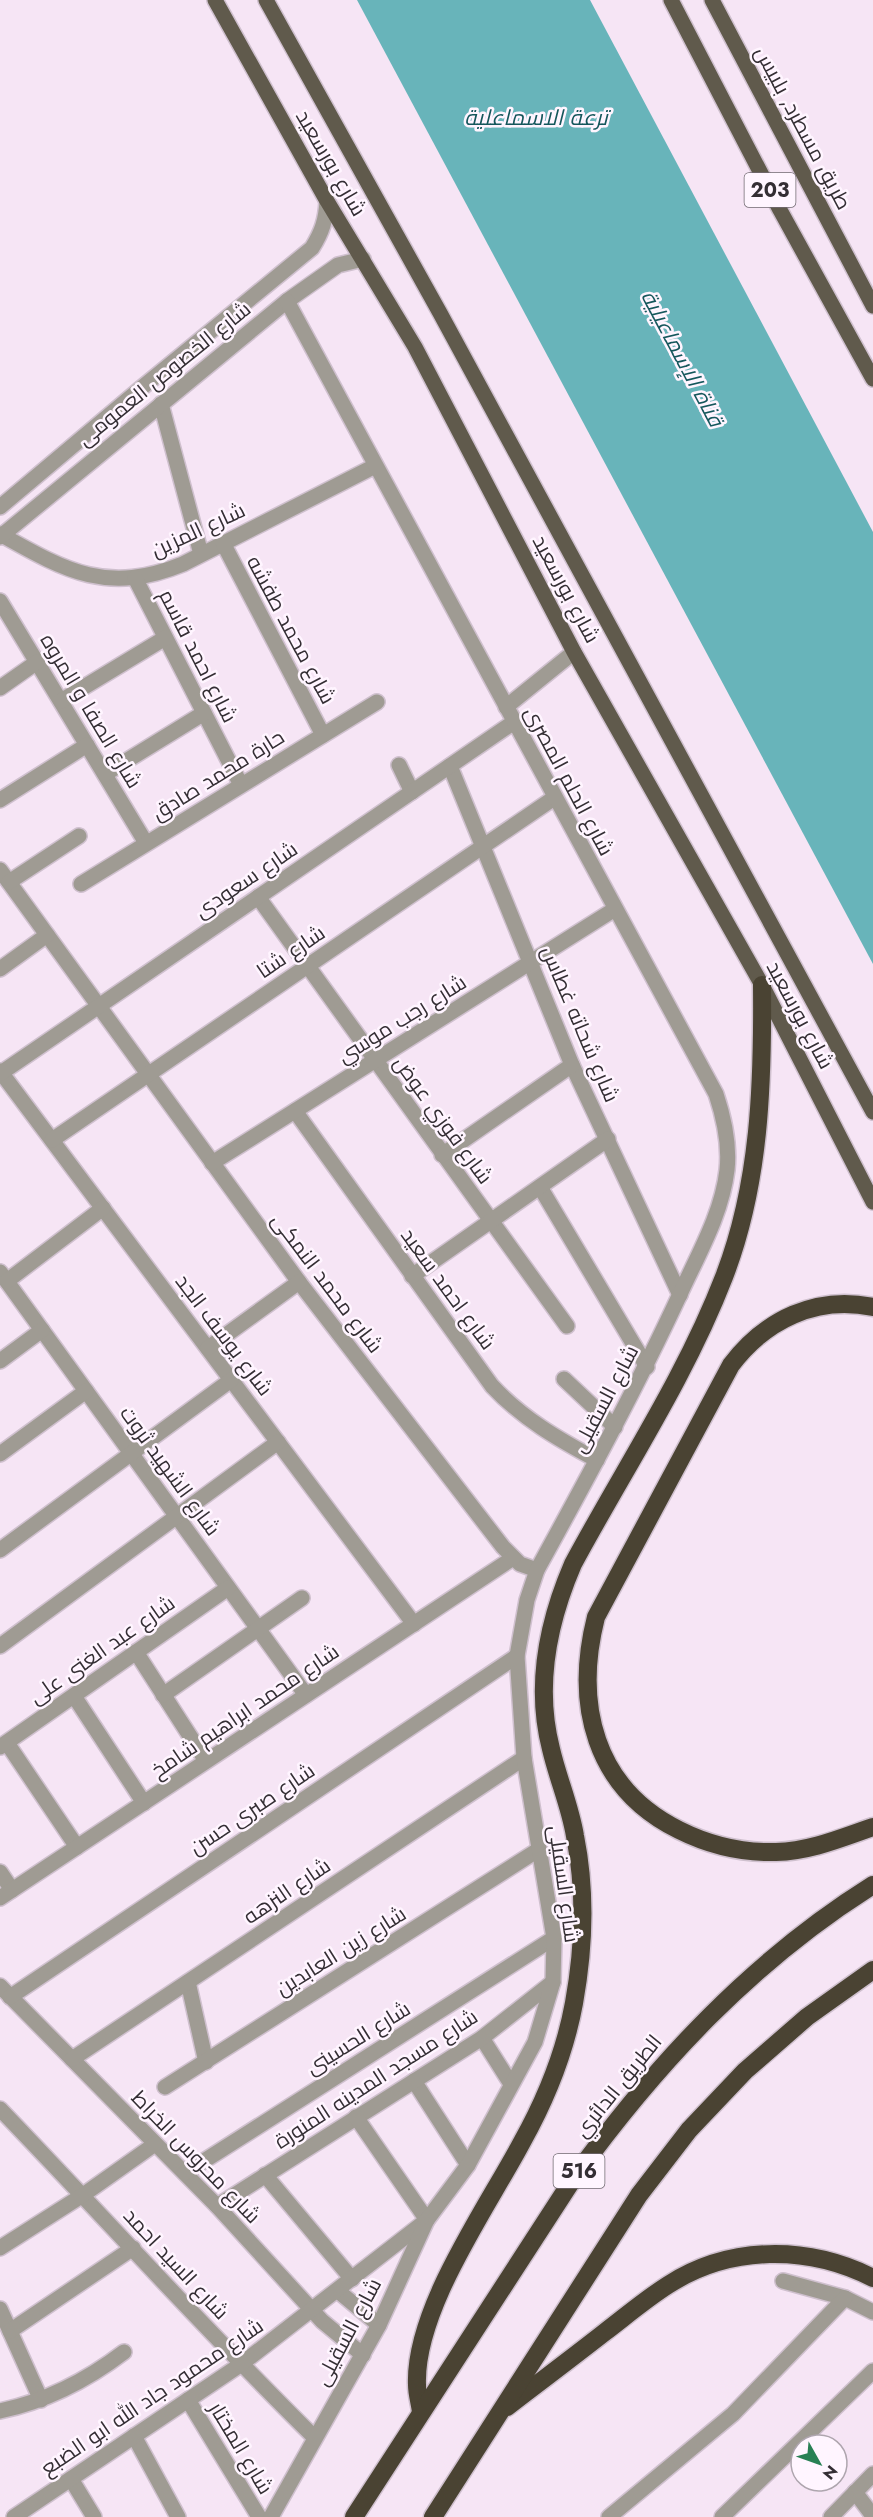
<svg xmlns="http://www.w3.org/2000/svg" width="873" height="2517" font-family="Jost,Cairo,sans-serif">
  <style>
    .water { fill: #68b4ba }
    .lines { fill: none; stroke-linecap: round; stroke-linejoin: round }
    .minor-casing { stroke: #cfc0ce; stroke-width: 18 }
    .major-casing { stroke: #cfc0ce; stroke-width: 18 }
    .highway-casing { stroke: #cfc0ce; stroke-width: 21 }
    .minor { stroke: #9f9b93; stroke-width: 15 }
    .major { stroke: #605a4c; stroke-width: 15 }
    .highway { stroke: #4a4333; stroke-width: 18 }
    .labels { text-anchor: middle; stroke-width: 5; stroke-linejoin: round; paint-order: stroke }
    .shield { fill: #fff5ff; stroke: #716a71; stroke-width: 1.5 }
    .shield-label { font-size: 20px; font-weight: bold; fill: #342e34 }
    .street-label { font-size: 21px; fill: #342e34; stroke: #fff5ff }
    .water-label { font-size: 22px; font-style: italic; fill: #15575c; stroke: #fff5ff }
  </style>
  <rect width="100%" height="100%" fill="#f6e5f5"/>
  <path class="water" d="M357,0H590L873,532V964Z"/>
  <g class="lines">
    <g class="minor-casing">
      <g id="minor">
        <path d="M161,404L201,554"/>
        <path d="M0,507L139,390L312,248C322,232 326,220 327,201"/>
        <path d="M0,534C66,571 107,595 183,564L375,466"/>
        <path d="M0,537L287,301L338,265L363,259"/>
        <path d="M223,543L323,735"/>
        <path d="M135,578L241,785"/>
        <path d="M0,601L146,843"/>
        <path d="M0,688L37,662"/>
        <path d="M61,701L165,638"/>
        <path d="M506,707L574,652"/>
        <path d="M399,765L412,792"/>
        <path d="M450,766L572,1065L680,1295"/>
        <path d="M105,774L204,713"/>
        <path d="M0,800L87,745"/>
        <path d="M0,870L299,1282L503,1547L520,1564L537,1570"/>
        <path d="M9,882L79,836"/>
        <path d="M81,884L377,702"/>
        <path d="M258,897L567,1326"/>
        <path d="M0,969L47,935"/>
        <path d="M0,1071L414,1624"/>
        <path d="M1,1073L514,722"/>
        <path d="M295,1111L492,1386C523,1419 558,1439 597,1460"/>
        <path d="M52,1140L554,798"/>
        <path d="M442,1155L572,1065"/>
        <path d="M212,1163L615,909"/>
        <path d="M540,1187L647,1367"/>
        <path d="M0,1272L306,1695"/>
        <path d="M412,1276L608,1139"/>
        <path d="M7,1281L103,1208"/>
        <path d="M208,1348L299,1282"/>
        <path d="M0,1361L42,1330"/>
        <path d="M564,1379L615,1427"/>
        <path d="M0,1454L86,1391"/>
        <path d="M0,1550L231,1380"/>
        <path d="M0,1646L278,1442"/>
        <path d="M136,1652L206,1761"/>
        <path d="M163,1695L302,1598"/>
        <path d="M74,1696L144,1803"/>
        <path d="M7,1743L77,1847"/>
        <path d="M0,1747L228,1588"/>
        <path d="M0,1872L12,1890"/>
        <path d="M0,1898L513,1558"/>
        <path d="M188,1982L206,2062"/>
        <path d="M0,1986L217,2206L322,2321L363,2355"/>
        <path d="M10,1997L517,1656"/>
        <path d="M482,2038L511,2084"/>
        <path d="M72,2059L524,1758"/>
        <path d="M414,2081L468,2165"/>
        <path d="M165,2087L538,1850"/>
        <path d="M0,2109C105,2218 206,2331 314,2437"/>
        <path d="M185,2173L554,1938"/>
        <path d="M265,2175L352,2279"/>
        <path d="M217,2206L482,2038L553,1982"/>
        <path d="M0,2248L83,2195L155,2144"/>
        <path d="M783,2281L845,2298L873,2312"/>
        <path d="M338,2291L379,2325"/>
        <path d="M0,2309L41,2400"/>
        <path d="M10,2331L133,2248"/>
        <path d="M188,2400L259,2517"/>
        <path d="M0,2411C47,2401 86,2381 124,2352"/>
        <path d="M134,2436L178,2517"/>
        <path d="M71,2479L94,2517"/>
        <path d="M855,2492L873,2516"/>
        <path d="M14,2517L240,2365L427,2220L356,2117"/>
        <path d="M271,2517L379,2325L427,2220L468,2165L535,2042L553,1982L554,1938L524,1758L517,1656L527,1600L537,1570C587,1479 637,1387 681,1292C699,1253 722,1213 727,1170C730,1143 724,1118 716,1094L287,301"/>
        <path d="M609,2517L733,2414L845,2298"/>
        <path d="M722,2517L873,2371"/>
        <path d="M831,2517L873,2474"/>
      </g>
    </g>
    <g class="major-casing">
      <g id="major">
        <path d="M215,0L327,201L415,347L574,652L762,985L873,1202"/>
        <path d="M266,0L440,313L873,1112"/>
        <path d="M671,0L780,210L873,379"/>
        <path d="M712,0L873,306"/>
      </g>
    </g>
    <g class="highway-casing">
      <g id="highway">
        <path d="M873,1307C816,1295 765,1320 731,1365L596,1617C574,1704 594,1788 679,1830C709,1845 743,1853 776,1852C811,1851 841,1838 873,1827"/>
        <path d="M507,2407C540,2382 573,2357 605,2332C626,2316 646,2299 668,2285C730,2245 808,2245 873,2278"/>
        <path d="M421,2412C420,2403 417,2394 417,2385C414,2310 487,2208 522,2142C546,2099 565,2052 574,2003C584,1948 586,1891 575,1836C570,1806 558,1779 551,1749C535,1687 548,1622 573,1564C624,1469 685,1378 724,1277C760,1184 763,1084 762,985"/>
        <path d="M354,2517L575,2176C657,2063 753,1960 873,1885"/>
        <path d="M433,2517L639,2195L689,2130L745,2071L807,2017L873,1970"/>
      </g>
    </g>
    <use href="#minor" class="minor"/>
    <use href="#major" class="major"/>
    <use href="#highway" class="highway"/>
  </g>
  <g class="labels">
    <g class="shield">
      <rect x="744.5" y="173" width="51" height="34" rx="4.5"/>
      <rect x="553.5" y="2154" width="51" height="34" rx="4.5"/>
    </g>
    <g class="shield-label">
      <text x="770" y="197">203</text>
      <text x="579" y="2178">516</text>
    </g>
    <g class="street-label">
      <text transform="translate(803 128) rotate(62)" y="7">طريق مسطرد, بلبيس</text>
      <text transform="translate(331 163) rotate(60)" y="7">شارع بورسعيد</text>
      <text transform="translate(164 374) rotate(-39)" y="7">شارع الخصوص العمومى</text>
      <text transform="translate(198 530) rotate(-25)" y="7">شارع المزين</text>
      <text transform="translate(566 589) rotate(62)" y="7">شارع بورسعيد</text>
      <text transform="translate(291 630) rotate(62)" y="7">شارع محمد طفشه</text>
      <text transform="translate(198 656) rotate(63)" y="7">شارع احمد قاسم</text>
      <text transform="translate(91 711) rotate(59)" y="7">شارع الصفا و المروه</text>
      <text transform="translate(218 775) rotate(-32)" y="7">حارة محمد صادق</text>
      <text transform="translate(569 781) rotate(62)" y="7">شارع الحلم المصرى</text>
      <text transform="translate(246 880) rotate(-34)" y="7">شارع سعودى</text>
      <text transform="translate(291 952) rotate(-34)" y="7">شارع شتا</text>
      <text transform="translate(800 1015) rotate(62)" y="7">شارع بورسعيد</text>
      <text transform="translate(402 1019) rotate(-32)" y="7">شارع رجب موسي</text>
      <text transform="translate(580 1024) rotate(67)" y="7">شارع شحاته غطاس</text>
      <text transform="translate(443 1120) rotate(54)" y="7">شارع فوزي عوض</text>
      <text transform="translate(327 1283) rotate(53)" y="7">شارع محمد النمكى</text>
      <text transform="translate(448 1289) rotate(54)" y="7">شارع احمد سعيد</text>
      <text transform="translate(224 1335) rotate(53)" y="7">شارع يوسف الجد</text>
      <text transform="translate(605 1399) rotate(-62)" y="7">شارع السقيلى</text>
      <text transform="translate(170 1471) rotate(54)" y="7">شارع الشهيد ثروت</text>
      <text transform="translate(102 1650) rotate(-35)" y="7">شارع عبد الغنى على</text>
      <text transform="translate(245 1711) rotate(-34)" y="7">شارع محمد ابراهيم شامخ</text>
      <text transform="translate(252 1809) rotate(-34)" y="7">شارع صبرى حسن</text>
      <text transform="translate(564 1884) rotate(82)" y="7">شارع السقيلى</text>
      <text transform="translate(287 1891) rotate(-34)" y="7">شارع النزهه</text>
      <text transform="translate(341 1951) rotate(-32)" y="7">شارع زين العابدين</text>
      <text transform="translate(358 2038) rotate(-32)" y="7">شارع الحسينى</text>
      <text transform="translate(376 2079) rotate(-33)" y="7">شارع مسجد المدينه المنورة</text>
      <text transform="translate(618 2086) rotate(-51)" y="7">الطريق الدائري</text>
      <text transform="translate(196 2157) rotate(46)" y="7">شارع محروس الخراط</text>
      <text transform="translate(176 2264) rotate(47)" y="7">شارع السيد احمد</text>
      <text transform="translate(348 2332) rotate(-62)" y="7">شارع السقيلى</text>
      <text transform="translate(152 2397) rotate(-34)" y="7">شارع محمود جاد الله ابو الضبع</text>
      <text transform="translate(241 2448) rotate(59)" y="7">شارع المختار</text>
    </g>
    <g class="water-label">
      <text x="536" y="125">ترعة الاسماعلية</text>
      <text transform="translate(683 358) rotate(62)" y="8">قناة الإسماعيلية</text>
    </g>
  </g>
  <g transform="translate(819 2463) rotate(130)"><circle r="28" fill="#fff5ff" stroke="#aea5ae" stroke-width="1.5"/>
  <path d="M0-4.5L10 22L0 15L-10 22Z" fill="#288054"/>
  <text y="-9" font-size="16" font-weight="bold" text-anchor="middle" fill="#342e34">N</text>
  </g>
</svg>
